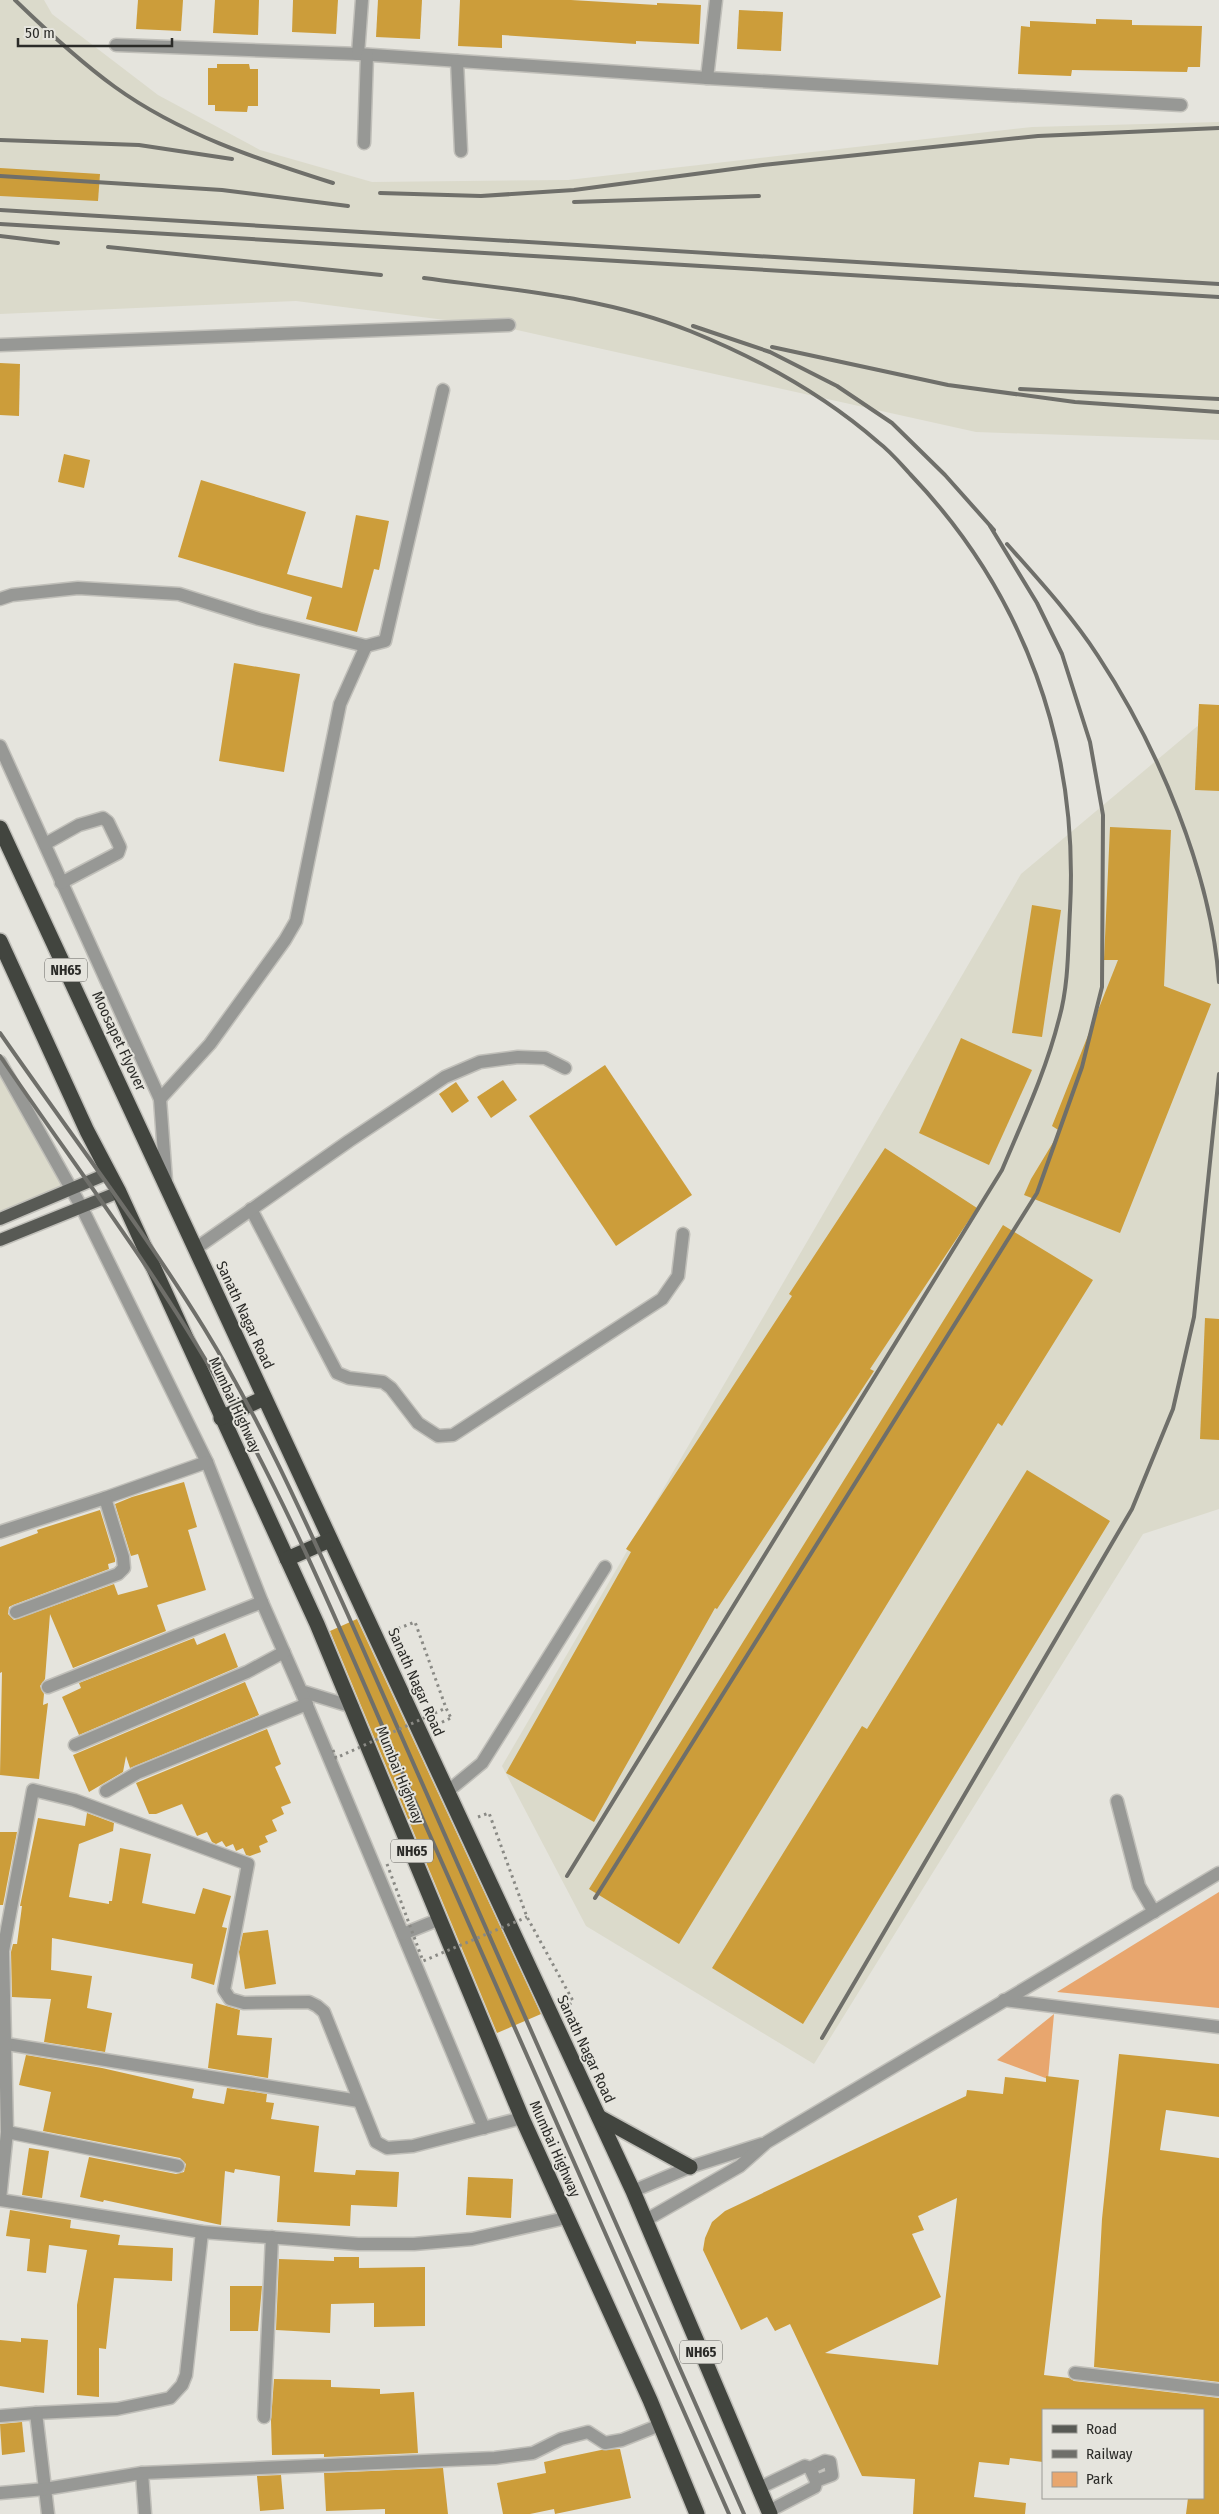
<svg xmlns="http://www.w3.org/2000/svg" width="1219" height="2514" font-family="'Fira Sans Condensed',sans-serif">
  <style>
    .built { fill: #dbdacb }
    .green { fill: #e8a66e }
    .building { fill: #cc9d3a; fill-rule: evenodd }
    .lines { fill: none; stroke-linecap: round; stroke-linejoin: round }
    .minor-casing { stroke: #c0bfb9; stroke-width: 15 }
    .major-casing { stroke: #c0bfb9; stroke-width: 15 }
    .highway-casing { stroke: #c0bfb9; stroke-width: 18 }
    .path { stroke: #8a8a85; stroke-width: 3; stroke-dasharray: 2.5 4; stroke-linecap: butt }
    .minor { stroke: #979895; stroke-width: 12 }
    .major { stroke: #585a55; stroke-width: 12 }
    .highway { stroke: #42453f; stroke-width: 15 }
    .rail { stroke: #6f6f6a; stroke-width: 4 }
    .path-bridge { stroke: #8a8a85; stroke-width: 3; stroke-dasharray: 2.5 4; stroke-linecap: butt }
    .labels { text-anchor: middle; stroke-width: 4; stroke-linejoin: round; paint-order: stroke }
    .shield { fill: #e5e4dd; stroke: #63625e; stroke-width: 1 }
    .shield-label { font-size: 14px; font-weight: bold; fill: #2b2b28 }
    .street-label { font-size: 15px; fill: #2b2b28; stroke: #e5e4dd }
  </style>
  <rect width="100%" height="100%" fill="#e5e4dd"/>
  <g class="built">
    <path d="M0,0H44L52,14L158,95L260,150L372,182L568,180L1032,127L1219,122V440L976,432L508,328L296,301L0,314Z"/>
    <path d="M1219,708V1509L1143,1534L814,2064L586,1926L502,1766L1021,874Z"/>
    <path d="M0,1067L63,1186L0,1213Z"/>
  </g>
  <g class="green">
    <path d="M1219,1892V2008L1057,1992Z"/>
    <path d="M1054,2014L1048,2079L997,2060Z"/>
  </g>
  <g class="building">
    <path d="M138,0H183L181,31L136,29Z"/>
    <path d="M215,0H259L258,35L213,33Z"/>
    <path d="M293,0H338L336,34L292,32Z"/>
    <path d="M378,0H422L420,39L376,37Z"/>
    <path d="M460,0H571L657,5V3L701,5L699,44L636,41V44L502,35V48L458,46Z"/>
    <path d="M739,10L783,12L781,51L737,49Z"/>
    <path d="M1096,19L1132,20V25L1202,26L1200,67H1188L1187,72L1072,70L1071,76L1018,74L1021,26L1030,27V21L1096,24Z"/>
    <path d="M217,64H249L250,69H258V106H248L247,112L215,111V105H208V68H217Z"/>
    <path d="M0,168L100,174L98,201L0,196Z"/>
    <path d="M0,363L20,364L19,416L0,415Z"/>
    <path d="M64,454L90,460L84,488L58,482Z"/>
    <path d="M201,480L306,512L287,574L342,588L356,515L389,521L379,570L374,569L357,632L306,619L312,597L178,557Z"/>
    <path d="M234,663L300,674L284,772L219,761Z"/>
    <path d="M1199,704L1219,705V791L1195,790Z"/>
    <path d="M1110,827L1171,830L1164,986L1211,1004L1120,1233L1024,1195L1031,1179L1060,1131L1052,1126L1118,960H1104Z"/>
    <path d="M1032,905L1061,910L1042,1037L1012,1033Z"/>
    <path d="M961,1038L1032,1070L989,1165L919,1133Z"/>
    <path d="M605,1065L692,1195L616,1246L529,1116Z"/>
    <path d="M503,1080L517,1100L491,1118L477,1097Z"/>
    <path d="M456,1082L469,1101L452,1113L439,1094Z"/>
    <path d="M885,1148L977,1208L870,1369L874,1371L717,1609L715,1608L594,1822L506,1773L631,1552L626,1549L792,1296L789,1294Z"/>
    <path d="M1003,1225L1093,1280L1002,1426L998,1423L679,1944L589,1889Z"/>
    <path d="M1205,1318L1219,1319V1440L1200,1439Z"/>
    <path d="M1027,1470L1110,1521L803,2024L712,1968L862,1726L867,1729Z"/>
    <path d="M184,1482L197,1527L188,1530L206,1590L157,1605L166,1631L73,1668L50,1614L45,1679L40,1686L44,1694L43,1705L48,1703L39,1779L0,1775L2,1672L0,1673V1547L38,1533L37,1530L100,1510L115,1559V1562L108,1564L109,1569L13,1605L9,1607L8,1614L14,1620L114,1584L118,1595L148,1587L138,1554L131,1556L115,1504L132,1497Z"/>
    <path d="M357,1619L541,2014L497,2033L330,1631Z"/>
    <path d="M225,1633L238,1667L79,1735L62,1697L81,1688L79,1683L194,1638L197,1645Z"/>
    <path d="M245,1682L259,1715L130,1768L126,1756L123,1772L89,1792L73,1755Z"/>
    <path d="M267,1729L281,1764L275,1767L291,1803L281,1807L284,1814L272,1820L277,1831L265,1836L268,1842L259,1846L261,1852L250,1856L246,1855L243,1848L236,1851L233,1844L226,1847L222,1841L216,1844L212,1842L207,1832L197,1836L182,1804L156,1814H149L136,1783Z"/>
    <path d="M87,1813L114,1823L113,1831L79,1844L69,1897L109,1904V1901H112L120,1848L151,1854L142,1903L195,1914L203,1888L231,1896L222,1927L227,1928L214,1985L191,1978L193,1964L52,1938L51,1970L92,1976L87,2008L112,2013L105,2052L44,2042L51,1999L12,1997L11,1952L13,1944H17L22,1906H20L38,1818L85,1826Z"/>
    <path d="M0,1832H17L3,1905H0Z"/>
    <path d="M268,1930L276,1984L245,1989L239,1952L243,1933Z"/>
    <path d="M216,2003L240,2010L237,2035L272,2038L268,2078L208,2068Z"/>
    <path d="M1119,2054L1219,2064V2117L1166,2110L1160,2150L1219,2158V2382L1094,2367L1102,2219Z"/>
    <path d="M26,2055L102,2068L194,2089L192,2098L224,2104L227,2088L267,2094L266,2102L274,2103L271,2119L319,2126L314,2172L355,2175L356,2170L399,2172L397,2207L351,2205L350,2226L277,2222L280,2176L235,2169L234,2173L225,2171L221,2225L104,2200L103,2202L80,2197L89,2157L176,2174L184,2172L186,2164L180,2158L43,2131L51,2092L19,2085Z"/>
    <path d="M1046,2076L1079,2080L1044,2375L1069,2378L1074,2381L1219,2398V2514H1186L1188,2498H1203V2410H1043V2462L1010,2458L1009,2465L979,2462L974,2497L1026,2503L1025,2514H913L915,2479L862,2476L790,2324L775,2331L767,2317L741,2330L703,2250L705,2238L712,2222L725,2211L966,2096L967,2090L1003,2094L1005,2077L1046,2082ZM957,2198L938,2365L825,2353L941,2297L912,2234L924,2230L918,2216Z"/>
    <path d="M29,2148L49,2151L42,2198L22,2195Z"/>
    <path d="M468,2177L513,2179L511,2218L466,2215Z"/>
    <path d="M10,2210L71,2220L70,2228L120,2235L118,2245L173,2248L172,2281L114,2278L106,2349L99,2348V2397L77,2395V2305L87,2250L49,2245L46,2273L27,2271L30,2239L6,2236Z"/>
    <path d="M334,2257H359V2268L425,2267V2326L374,2327V2303L331,2304L330,2333L276,2330L279,2259L334,2261Z"/>
    <path d="M230,2286H262L258,2331H230Z"/>
    <path d="M21,2338L48,2340L44,2393L0,2386V2340L21,2342Z"/>
    <path d="M274,2379L331,2380V2387L380,2389V2394L414,2392L418,2453L324,2457V2454L272,2455L271,2421Z"/>
    <path d="M22,2422L25,2452L2,2455L0,2424Z"/>
    <path d="M620,2449L631,2498L555,2514L554,2509L530,2514H503L497,2483L546,2473L544,2462L601,2450Z"/>
    <path d="M443,2468L448,2514H385V2509L326,2511L324,2473Z"/>
    <path d="M281,2475L284,2509L260,2511L257,2476Z"/>
  </g>
  <g class="lines">
    <g class="minor-casing">
      <g id="minor">
        <path d="M116,45L358,54L707,78L1181,105"/>
        <path d="M358,54L362,0"/>
        <path d="M457,61L461,151"/>
        <path d="M707,78L716,0"/>
        <path d="M364,143L367,55"/>
        <path d="M0,345L509,325"/>
        <path d="M0,599L12,595L78,588L179,594L259,619L366,646L385,641L443,390"/>
        <path d="M0,746L160,1099L166,1181"/>
        <path d="M45,844L79,825L103,818L108,822L120,847L118,853L61,883"/>
        <path d="M0,1062L82,1208L207,1462L262,1602L301,1691L353,1707"/>
        <path d="M160,1099L210,1044L285,940L296,921L340,704L366,646"/>
        <path d="M251,1209L337,1373L349,1378L383,1382L391,1388L418,1423L438,1436L453,1435L662,1299L678,1276L683,1234"/>
        <path d="M195,1249L349,1141L445,1077L480,1062L518,1057L545,1058L565,1068"/>
        <path d="M0,1532L105,1498L207,1462"/>
        <path d="M16,1612L118,1574L124,1568L123,1557L105,1498"/>
        <path d="M48,1687L262,1602"/>
        <path d="M301,1691L484,2128"/>
        <path d="M75,1745L247,1672L284,1652"/>
        <path d="M106,1791L137,1773L307,1704"/>
        <path d="M447,1792L482,1763L605,1567"/>
        <path d="M1117,1801L1139,1886L1154,1912"/>
        <path d="M403,1934L440,1919"/>
        <path d="M1004,2000L1219,2027"/>
        <path d="M0,2043L359,2101"/>
        <path d="M7,2132L178,2166"/>
        <path d="M633,2191L690,2167L762,2144"/>
        <path d="M0,2199L7,2132L3,1951L33,1790L74,1800L248,1864L224,1990L230,1999L244,2003L309,2002L317,2006L324,2012L376,2142L387,2148L413,2146L522,2118"/>
        <path d="M0,2200L202,2232L358,2244H414L472,2239L566,2218"/>
        <path d="M646,2220L740,2166L767,2142L1219,1873"/>
        <path d="M1075,2373L1219,2390"/>
        <path d="M36,2413L117,2409L170,2398L182,2385L186,2375L202,2232"/>
        <path d="M0,2416L36,2413L48,2514"/>
        <path d="M264,2417L272,2237"/>
        <path d="M810,2468L825,2461L830,2462L832,2475L816,2481"/>
        <path d="M142,2473L145,2514"/>
        <path d="M759,2488L805,2466L810,2468L816,2481L815,2487L769,2511"/>
        <path d="M0,2493L45,2489L142,2473L495,2458L533,2453L561,2439L588,2432L605,2443L622,2440L660,2425"/>
      </g>
    </g>
    <g class="major-casing">
      <g id="major">
        <path d="M0,1219L109,1173"/>
        <path d="M0,1240L119,1192"/>
      </g>
    </g>
    <g class="highway-casing">
      <g id="highway">
        <path d="M0,828L633,2191L770,2514"/>
        <path d="M0,941L87,1131L119,1192L317,1624L522,2118L650,2400L697,2514"/>
        <path d="M221,1418L264,1398"/>
        <path d="M287,1559L330,1540"/>
        <path d="M599,2117L690,2167"/>
      </g>
    </g>
    <g class="path">
      <path d="M392,1631L415,1622L446,1708"/>
      <path d="M436,1725L451,1718"/>
      <path d="M478,1817L489,1813L527,1917L573,2001L566,2008"/>
    </g>
    <use href="#minor" class="minor"/>
    <use href="#major" class="major"/>
    <use href="#highway" class="highway"/>
    <g class="rail">
      <path d="M15,0C47,31 79,61 115,87C180,134 257,159 333,183"/>
      <path d="M0,140L139,145L232,159"/>
      <path d="M0,176L222,190L348,206"/>
      <path d="M380,193L481,196L574,190L763,165L1038,136L1219,128"/>
      <path d="M574,202L759,196"/>
      <path d="M0,210L1219,284"/>
      <path d="M0,224L1219,297"/>
      <path d="M0,236L58,243"/>
      <path d="M108,247L381,275"/>
      <path d="M424,278C513,290 606,297 690,331C757,358 823,394 878,442C890,451 900,463 910,474C1024,593 1079,745 1070,910C1068,945 1069,984 1059,1019C1046,1071 1023,1120 1002,1170L567,1876"/>
      <path d="M693,326L770,352L837,386L892,423L945,475L994,530"/>
      <path d="M772,347L948,385L1075,402L1219,412"/>
      <path d="M1020,389L1219,399"/>
      <path d="M1007,544C1039,580 1072,616 1098,656C1158,747 1211,872 1219,982"/>
      <path d="M0,1033C68,1131 141,1226 204,1328C260,1419 304,1518 348,1615L744,2514"/>
      <path d="M0,1056C74,1165 154,1269 219,1383C298,1521 357,1670 421,1815C524,2048 626,2281 729,2514"/>
      <path d="M595,1898L1037,1193L1082,1067L1102,987L1103,815L1090,742L1062,654L1037,603L990,526"/>
      <path d="M822,2038L1132,1509L1173,1409L1194,1317L1219,1074"/>
    </g>
    <g class="path-bridge">
      <path d="M333,1750L336,1758L446,1708L451,1718"/>
      <path d="M387,1864L423,1961L527,1917"/>
    </g>
  </g>
  <g class="labels">
    <g class="shield">
      <rect x="45" y="958.5" width="42" height="23" rx="4"/>
      <rect x="391" y="1839.5" width="42" height="23" rx="4"/>
      <rect x="680" y="2340.5" width="42" height="23" rx="4"/>
    </g>
    <g class="shield-label">
      <text x="66" y="975">NH65</text>
      <text x="412" y="1856">NH65</text>
      <text x="701" y="2357">NH65</text>
    </g>
    <g class="street-label">
      <text transform="translate(119 1041) rotate(65)" y="5">Moosapet Flyover</text>
      <text transform="translate(245 1315) rotate(65)" y="5">Sanath Nagar Road</text>
      <text transform="translate(235 1405) rotate(65)" y="5">Mumbai Highway</text>
      <text transform="translate(416 1682) rotate(66)" y="5">Sanath Nagar Road</text>
      <text transform="translate(400 1775) rotate(68)" y="5">Mumbai Highway</text>
      <text transform="translate(586 2049) rotate(65)" y="5">Sanath Nagar Road</text>
      <text transform="translate(555 2149) rotate(66)" y="5">Mumbai Highway</text>
    </g>
  </g>
  <rect x="1042" y="2409" width="162" height="90" fill="#e5e4dd" stroke="#9b9a95"/>
  <rect x="1052" y="2425" width="25" height="8" fill="#585a55" stroke="#9b9a95"/>
  <text x="1086" y="2434" font-size="15" fill="#2b2b28">Road</text>
  <rect x="1052" y="2450" width="25" height="8" fill="#6f6f6a" stroke="#9b9a95"/>
  <text x="1086" y="2459" font-size="15" fill="#2b2b28">Railway</text>
  <rect x="1052" y="2472" width="25" height="15" fill="#e8a66e" stroke="#9b9a95"/>
  <text x="1086" y="2484" font-size="15" fill="#2b2b28">Park</text>
  <path d="M18 38v8h154v-8" fill="none" stroke="#2b2b28" stroke-width="2.5"/>
  <text x="25" y="38" font-size="15" fill="#2b2b28" stroke="#e5e4dd" stroke-width="4" paint-order="stroke">50 m</text>
</svg>
